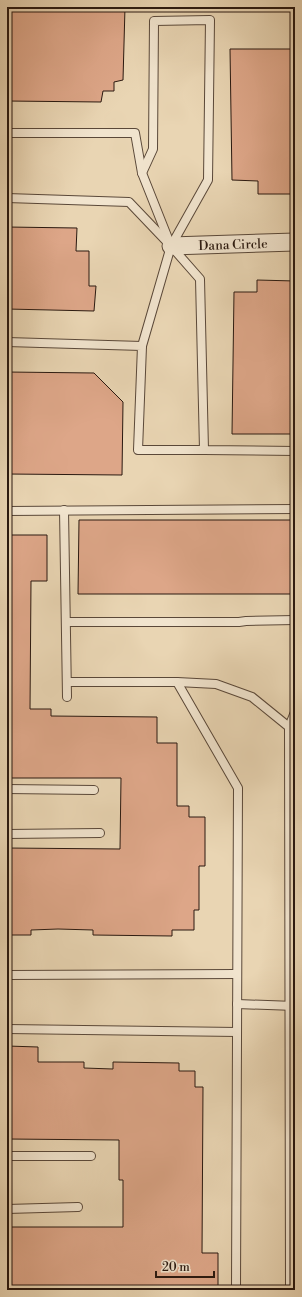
<svg xmlns="http://www.w3.org/2000/svg" width="302" height="1297" font-family="'Libre Bodoni',serif">
  <style>
    .building { fill: #dda688; stroke: #2a1910 }
    .lines { fill: none; stroke-linecap: round; stroke-linejoin: round }
    .lane-casing { stroke: #5a4839; stroke-width: 10 }
    .street-casing { stroke: #5a4839; stroke-width: 19 }
    .lane { stroke: #f1e4ce; stroke-width: 8 }
    .street { stroke: #f1e4ce; stroke-width: 17 }
    .labels { text-anchor: middle; stroke-width: 4; stroke-linejoin: round; paint-order: stroke }
    .street-label { font-size: 13px; fill: #2a1910; stroke: #f1e4ce }
  </style>
  <rect width="100%" height="100%" fill="#e9d5b3"/>
  <filter id="stains"><feTurbulence type="fractalNoise" baseFrequency=".005" numOctaves="4"/><feColorMatrix values="0 0 0 0 .2 0 0 0 0 .09 0 0 0 0 .02 0 0 0 .5 -.17"/></filter>
  <radialGradient id="worn" r=".72"><stop offset=".6" stop-color="#630" stop-opacity="0"/><stop offset="1" stop-color="#630" stop-opacity=".3"/></radialGradient>
  <g class="building">
    <path d="M7,7H125L123,80L114,82V91H103L101,102L7,101Z"/>
    <path d="M230,49H295V194H258V181L232,180Z"/>
    <path d="M7,227L77,228L76,251H89V286H96L94,311L7,309Z"/>
    <path d="M257,280L295,281V434H232L234,292H257Z"/>
    <path d="M7,372L94,373L123,402L122,475L7,474Z"/>
    <path d="M79,520H295V594H78Z"/>
    <path d="M7,535H47V581H31L30,709H51V716L157,717V743H177V806H189V817H205V866H199V910H194V930H172V936L93,935V930L58,929L31,930V935H7V848L120,849L121,778H7Z"/>
    <path d="M7,1046L38,1047V1062H84V1068L113,1069V1062L179,1063V1071H195V1087H203L202,1253H218V1290H7V1227H123V1180H119V1140L7,1139Z"/>
  </g>
  <g class="lines">
    <g class="lane-casing">
      <g id="lane">
        <path d="M7,133H135L142,173L169,241"/>
        <path d="M7,198L129,202L171,246L200,279L204,450L295,451"/>
        <path d="M7,342L142,346L138,450H204"/>
        <path d="M142,346L171,246L208,180L210,20L154,21L153,149L142,173"/>
        <path d="M64,510L67,697"/>
        <path d="M7,511L295,509"/>
        <path d="M66,622H239L246,621L295,620"/>
        <path d="M67,682H177L238,788L236,1290"/>
        <path d="M177,682L216,684L252,697L289,727"/>
        <path d="M7,789L94,790"/>
        <path d="M7,834L100,833"/>
        <path d="M7,975L237,974"/>
        <path d="M237,1004L295,1006"/>
        <path d="M7,1029L237,1032"/>
        <path d="M7,1156H91"/>
        <path d="M7,1209L78,1207"/>
        <path d="M290,1290L289,727L295,712"/>
      </g>
    </g>
    <g class="street-casing">
      <g id="street">
        <path id="s1" d="M171,246L295,242"/>
      </g>
    </g>
    <use href="#lane" class="lane"/>
    <use href="#street" class="street"/>
  </g>
  <g class="labels">
    <g class="street-label">
      <text dy="5" stroke="none"><textPath href="#s1" startOffset="62">Dana Circle</textPath></text>
    </g>
  </g>
  <rect width="302" height="1297" fill="none" stroke="#e9d5b3" stroke-width="24"/>
  <rect x="8" y="8" width="286" height="1281" fill="none" stroke="#2a1910" stroke-width="2"/>
  <rect x="12" y="12" width="278" height="1273" fill="none" stroke="#2a1910"/>
  <path d="M156 1271v6h58v-6" fill="none" stroke="#2a1910" stroke-width="2"/>
  <text x="162" y="1271" font-size="12" fill="#2a1910" stroke="#f1e4ce" stroke-width="3" paint-order="stroke">20 m</text>
  <rect width="100%" height="100%" filter="url(#stains)"/>
  <rect width="100%" height="100%" fill="url(#worn)"/>
</svg>
